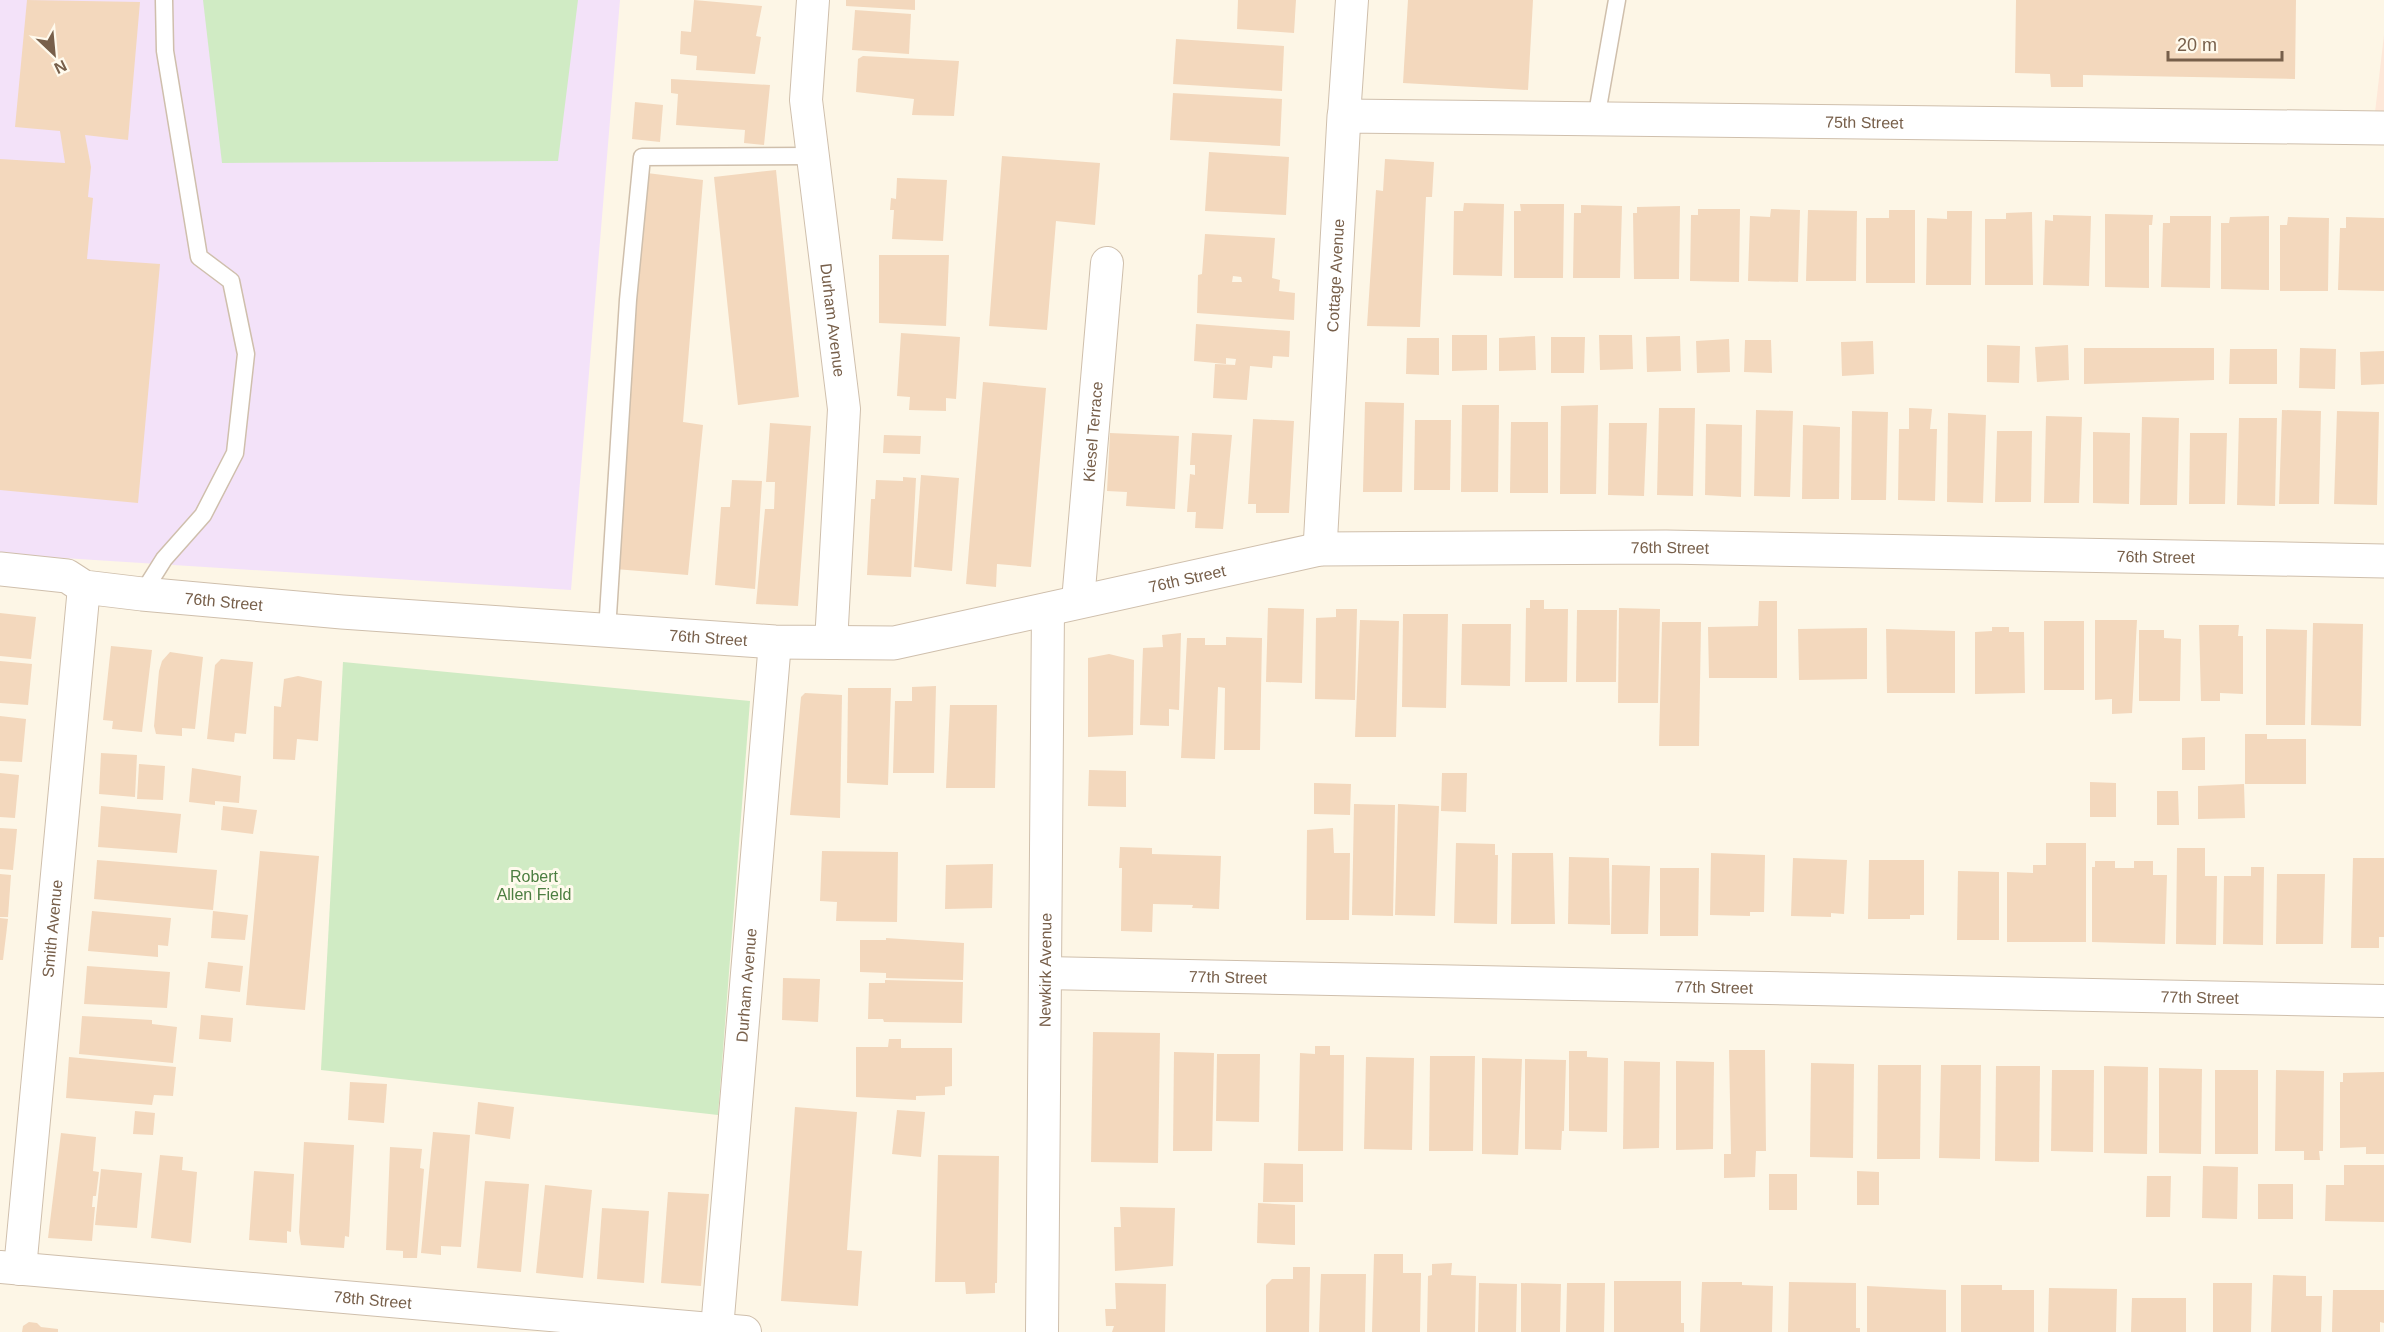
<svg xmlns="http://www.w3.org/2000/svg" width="2384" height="1332" font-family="Helvetica,sans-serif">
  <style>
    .commercial { fill: #fee8d9 }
    .education { fill: #f3e2f9 }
    .green { fill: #d0ebc4 }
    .building { fill: #f3d8bd; fill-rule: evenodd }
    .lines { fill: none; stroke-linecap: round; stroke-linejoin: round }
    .service-casing { stroke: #cfbfac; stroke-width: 19 }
    .minor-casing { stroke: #cfbfac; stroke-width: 34 }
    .tertiary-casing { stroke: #cfbfac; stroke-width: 35 }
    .service { stroke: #fff; stroke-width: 16 }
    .minor { stroke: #fff; stroke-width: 32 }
    .tertiary { stroke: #fff; stroke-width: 33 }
    .labels { text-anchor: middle; stroke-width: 6; stroke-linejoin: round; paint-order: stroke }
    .street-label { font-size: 16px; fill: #775f4a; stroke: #fffaed }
    .park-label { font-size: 16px; fill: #4c7e41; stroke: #fffaed }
  </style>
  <rect width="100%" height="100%" fill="#fdf6e6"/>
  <path class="commercial" d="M2384,35V121H2374Z"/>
  <path class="education" d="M0,0H620L571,590L0,554Z"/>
  <g class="green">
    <path d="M203,0H578L558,161L222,163Z"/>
    <path d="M343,662L750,701L718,1115L321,1070Z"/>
  </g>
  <g class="building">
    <path d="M27,0L140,2L128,140L85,135L91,167L88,197L93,198L87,259L160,264L138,503L0,490V159L65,163L60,131L15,127Z"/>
    <path d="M694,0L762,6L756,36L761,37L755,74L696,70L697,56L680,54L681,31L691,32Z"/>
    <path d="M846,0H915V10L846,6Z"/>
    <path d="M1238,0H1296L1294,33L1237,29Z"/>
    <path d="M1408,0H1533L1528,90L1403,83Z"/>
    <path d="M2016,0H2296L2295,79L2083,75V87H2051L2050,74L2015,73Z"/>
    <path d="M855,10L911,14L909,54L852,50Z"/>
    <path d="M1176,39L1284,46L1282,91L1173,84Z"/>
    <path d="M863,56L959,61L954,116L912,115L914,99L856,92L858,59Z"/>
    <path d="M671,79L770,85L764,145L744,143L745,130L676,125L678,94L671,93Z"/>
    <path d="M1173,93L1282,99L1280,146L1170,140Z"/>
    <path d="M635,102L663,105L660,142L632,139Z"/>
    <path d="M1209,152L1289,157L1286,215L1205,211Z"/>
    <path d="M1002,156L1100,163L1095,225L1056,221L1047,330L989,326Z"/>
    <path d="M1385,159L1434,162L1432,197H1426L1420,327L1367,326L1376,190L1383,191Z"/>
    <path d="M776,170L799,397L738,405L714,177Z"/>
    <path d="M647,173L703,180L683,422L703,425L688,575L615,569L623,418Z"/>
    <path d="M897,178L947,180L943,241L892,239L894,210H890L891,198L896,199Z"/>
    <path d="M1464,203L1504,204L1502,276L1453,275L1454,211H1463Z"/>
    <path d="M1520,204H1564L1563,278H1514V211H1521Z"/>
    <path d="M1581,205L1622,206L1620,278H1573L1574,213H1581Z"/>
    <path d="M1680,206L1679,279H1634L1633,213H1637V207Z"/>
    <path d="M1698,209H1740L1739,282L1690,281L1691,215H1698Z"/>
    <path d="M1771,209L1800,210L1798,282L1748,281L1750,216L1770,217Z"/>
    <path d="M1808,210L1857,211L1856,281H1806Z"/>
    <path d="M1889,210H1915V283H1866V218H1889Z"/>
    <path d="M1947,211H1972L1971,285H1926L1927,218L1947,219Z"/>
    <path d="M2032,212L2033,285H1985V219H2006V213Z"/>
    <path d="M2105,214L2153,215L2152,225H2149V288L2105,287Z"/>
    <path d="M2053,215L2091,216L2089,286L2043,285L2045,220L2053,221Z"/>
    <path d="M2170,216H2211L2210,288L2161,287L2163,223H2170Z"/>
    <path d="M2269,216V290L2221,289V223H2229L2230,217Z"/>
    <path d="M2288,217L2329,218L2328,291H2280V225H2287Z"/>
    <path d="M2346,217L2384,218V291L2338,290L2340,228H2346Z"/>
    <path d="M1205,234L1275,238L1272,278L1280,280L1279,291L1295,293L1294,320L1197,313L1198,275L1202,274ZM1233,276L1241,277L1242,282H1232Z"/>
    <path d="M879,255H949L946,326L879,323Z"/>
    <path d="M1196,324L1290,331L1289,357L1273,356L1272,368L1250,366L1247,400L1213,398L1215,364L1235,365L1236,359L1226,358V364L1194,361Z"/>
    <path d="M901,333L960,337L956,399L946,398V411L909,410L910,397L897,396Z"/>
    <path d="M1452,335H1487V370L1452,371Z"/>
    <path d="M1599,335H1632L1633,369L1600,370Z"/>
    <path d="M1535,336L1536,370L1499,371V338Z"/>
    <path d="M1680,336L1681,371L1647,372L1646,337Z"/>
    <path d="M1551,337H1585L1584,373H1551Z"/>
    <path d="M1407,338H1439V375L1406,374Z"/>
    <path d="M1729,339L1730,372L1697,373L1696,341Z"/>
    <path d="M1745,340H1771L1772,373L1744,372Z"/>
    <path d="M1873,341L1874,374L1842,376L1841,342Z"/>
    <path d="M1987,345L2020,346L2019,383L1987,382Z"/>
    <path d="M2068,345L2069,380L2037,382L2035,347Z"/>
    <path d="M2084,348H2214V380L2084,384Z"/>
    <path d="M2300,348L2336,349L2335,389L2299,388Z"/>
    <path d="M2230,349H2277V384H2229Z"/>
    <path d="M2384,351V384L2361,385L2360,352Z"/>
    <path d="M983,382L1046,388L1031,567L997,564L996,587L966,584Z"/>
    <path d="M1365,402L1404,403L1402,492H1363Z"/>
    <path d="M1462,405H1499L1498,492H1461Z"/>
    <path d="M1598,405L1596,494H1560L1561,406Z"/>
    <path d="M1659,408H1695L1693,496L1657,495Z"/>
    <path d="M1909,408L1932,409L1930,429H1937L1935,501L1898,500L1899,429H1909Z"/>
    <path d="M1756,410L1793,411L1790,497L1754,496Z"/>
    <path d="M2282,410L2321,411L2319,504H2279Z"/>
    <path d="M1852,411L1888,412L1886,500H1851Z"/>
    <path d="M2337,411L2379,412L2377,505L2334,504Z"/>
    <path d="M1948,413L1986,415L1983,503L1947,502Z"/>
    <path d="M2046,416L2082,417L2079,503H2044Z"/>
    <path d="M2142,417L2179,418L2177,505H2140Z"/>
    <path d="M2239,418H2277L2275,506L2237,505Z"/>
    <path d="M1253,419L1294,421L1289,513H1256V504H1248Z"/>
    <path d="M1415,420H1451L1450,490H1414Z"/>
    <path d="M1511,422H1548V493H1510Z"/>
    <path d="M770,423L811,426L798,606L756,604L765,509H774L775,482H766Z"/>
    <path d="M1609,423H1647L1644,496L1608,495Z"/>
    <path d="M1706,424L1742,425L1741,497L1705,495Z"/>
    <path d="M1803,425L1840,427L1839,499H1802Z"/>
    <path d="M1997,431H2032L2031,502H1995Z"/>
    <path d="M2093,432L2130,433L2129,504L2093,503Z"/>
    <path d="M1110,433L1179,436L1175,509L1126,506L1127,492L1107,491Z"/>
    <path d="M1192,433L1232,435L1223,529L1195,528L1196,512H1187L1190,474L1195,475V465H1190Z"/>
    <path d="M2190,433H2227L2225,504H2189Z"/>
    <path d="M884,435L921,436L920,454L883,453Z"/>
    <path d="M921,475L959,478L952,571L914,567Z"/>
    <path d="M903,477L916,478L911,577L867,575L871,499H875L876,480L903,481Z"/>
    <path d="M732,480L762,481L755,589L715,585L721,507H730Z"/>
    <path d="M1530,600H1544V609H1568L1567,682H1525L1526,608H1530Z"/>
    <path d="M1759,601H1777V678H1709L1708,627L1758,626Z"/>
    <path d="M1268,608L1304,609L1302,683L1266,682Z"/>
    <path d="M1619,608L1660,609L1658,703H1618Z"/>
    <path d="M1336,609H1357L1355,700L1315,699L1316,618L1336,617Z"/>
    <path d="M1577,610H1617L1616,682H1576Z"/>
    <path d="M0,613L36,617L31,659L0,656Z"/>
    <path d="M1403,614H1448L1446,708L1402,707Z"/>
    <path d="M1360,620L1399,621L1396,737H1355Z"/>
    <path d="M2095,620H2137L2132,713L2112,714V699L2095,700Z"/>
    <rect x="2044" y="621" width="40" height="69"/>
    <path d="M1662,622H1701L1699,746H1659Z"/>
    <path d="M2313,623L2363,624L2361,726L2311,725Z"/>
    <path d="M1462,624H1511L1510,686L1461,685Z"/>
    <path d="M2199,625H2239L2238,636H2243V694L2220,693V701H2201Z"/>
    <path d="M1992,627H2009V632H2024L2025,693L1975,694V632L1992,631Z"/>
    <path d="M1867,628V679L1799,680L1798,629Z"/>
    <path d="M1886,629L1955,631V693H1887Z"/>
    <path d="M2266,629L2307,630L2305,725H2266Z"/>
    <path d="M2139,630H2164V638L2181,639L2180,701H2139Z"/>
    <path d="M1181,633L1179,710L1169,709V726L1140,725L1143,648L1163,647L1162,635Z"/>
    <path d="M1226,637L1262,638L1260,750H1224L1225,688L1218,687L1215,759L1181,758L1187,638H1205V645H1226Z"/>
    <path d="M111,646L152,650L142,732L112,729L113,721L103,720Z"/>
    <path d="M170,652L203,657L195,729L182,728V736L156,734L154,726L159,671L162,661Z"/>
    <path d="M1109,654L1134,660L1133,735L1088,737V658Z"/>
    <path d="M221,659L253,662L246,734L235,733L234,742L207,739L215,665Z"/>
    <path d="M0,661L32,664L28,705L0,703Z"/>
    <path d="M298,676L322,681L318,741L297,739L295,760L273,759L274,706L281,707L284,679Z"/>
    <path d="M936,686L934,773H893L895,701H912V687Z"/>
    <path d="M848,688H891L888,785L847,783Z"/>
    <path d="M805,693L842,695L840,818L790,815L801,697Z"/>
    <path d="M950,705H997L995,788H946Z"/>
    <path d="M0,716L26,719L22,762L0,761Z"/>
    <path d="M2245,734H2267V739H2306V784H2245Z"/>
    <path d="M2205,737V770H2182V738Z"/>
    <path d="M101,753L137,755L135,797L99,794Z"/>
    <path d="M139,764L165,766L163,800L137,799Z"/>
    <path d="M192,768L241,776L239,803L215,801V805L189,802Z"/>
    <path d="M1089,770L1126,771V807L1088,806Z"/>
    <path d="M0,773L19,775L15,818L0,817Z"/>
    <path d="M1442,773H1467L1466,812L1441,811Z"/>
    <path d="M2090,782L2116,783V817H2090Z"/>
    <path d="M1314,783L1351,784L1350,815L1314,814Z"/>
    <path d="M2244,784L2245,818L2198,819V786Z"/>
    <path d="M2157,791H2178L2179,825H2157Z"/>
    <path d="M1354,804L1395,805L1393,916L1352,915Z"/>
    <path d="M1398,804L1439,806L1435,916L1395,915Z"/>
    <path d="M101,806L181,814L177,853L98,847Z"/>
    <path d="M223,806L257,810L253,834L221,830Z"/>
    <path d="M0,828L17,829L13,870L0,869Z"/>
    <path d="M1333,828L1334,853H1350L1349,920H1306L1307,830Z"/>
    <path d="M1456,843L1495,844V855H1498L1497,924L1454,923Z"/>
    <path d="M2046,843H2086V942H2007V872L2033,873V865H2046Z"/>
    <path d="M1120,847L1152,848V854L1221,856L1219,909L1192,908L1193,905L1153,904L1152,932L1121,931L1122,868H1119Z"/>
    <path d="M2177,848H2205V876H2217L2216,945L2176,944Z"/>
    <path d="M260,851L319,856L305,1010L246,1005Z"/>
    <path d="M822,851L898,852L897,922L836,921L837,902L820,901Z"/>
    <path d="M1512,853H1553L1555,924H1511Z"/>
    <path d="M1711,853L1765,855L1764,912H1750V916L1710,915Z"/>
    <path d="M1569,857L1609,858L1610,925L1568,924Z"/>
    <path d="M1793,858L1847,860L1844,914L1831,913V917L1791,916Z"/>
    <path d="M2353,858H2384V937H2379V948H2351Z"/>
    <path d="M97,860L217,870L213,910L94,899Z"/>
    <path d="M1869,860H1924V915H1910V919H1868Z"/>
    <path d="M2095,861H2115V868H2134V861H2153V875H2167L2165,944L2092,942V867H2095Z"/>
    <path d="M993,864L992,908L945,909L946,865Z"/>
    <path d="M1612,865L1650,866L1648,934H1611Z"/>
    <path d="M2251,867H2264L2263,945L2223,944L2224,876H2251Z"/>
    <path d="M1660,868H1699L1698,936H1660Z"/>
    <path d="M1958,871L1999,872V940H1957Z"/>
    <path d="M0,874L11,875L8,917H0Z"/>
    <path d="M2277,874H2325L2323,944H2276Z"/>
    <path d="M92,911L171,918L168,946L158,945V957L88,951Z"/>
    <path d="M213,911L248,915L245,940L211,938Z"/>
    <path d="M0,918L8,919L3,960H0Z"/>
    <path d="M886,938L964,943L963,980L886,978V973L860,972V940H886Z"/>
    <path d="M208,962L243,966L240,992L205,988Z"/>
    <path d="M87,966L170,972L167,1008L84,1004Z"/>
    <path d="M783,978L820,979L818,1022L782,1020Z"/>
    <path d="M885,980L963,982L962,1023L884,1022L883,1019H868L869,983H885Z"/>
    <path d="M201,1015L233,1018L231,1042L199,1039Z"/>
    <path d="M82,1016L152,1020V1024L177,1027L173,1063L79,1054Z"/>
    <path d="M1093,1032L1160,1033L1158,1163L1091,1162Z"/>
    <path d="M889,1039H901V1048H952V1086L945,1087V1095L916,1096V1100L856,1097V1047H888Z"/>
    <path d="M1315,1046H1330V1055H1344L1343,1151H1298L1300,1053L1315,1054Z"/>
    <path d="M1729,1050H1765L1766,1151H1756L1755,1177L1724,1178V1154H1731Z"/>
    <path d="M1569,1051H1587V1057L1608,1058L1607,1132L1569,1131Z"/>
    <path d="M1174,1052L1214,1053L1212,1151H1173Z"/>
    <path d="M1217,1054H1260L1259,1122L1216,1121Z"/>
    <path d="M1430,1056H1475L1473,1151H1429Z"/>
    <path d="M69,1057L176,1067L173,1096L154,1095L152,1105L66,1098Z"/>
    <path d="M1366,1057L1414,1058L1412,1150L1364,1149Z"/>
    <path d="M1482,1058L1522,1059L1518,1155L1482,1154Z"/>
    <path d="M1525,1059L1566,1060L1564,1131H1562L1561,1150L1525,1149Z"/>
    <path d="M1624,1061L1660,1062L1659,1148L1623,1149Z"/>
    <path d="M1676,1061L1714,1062L1713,1149L1676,1150Z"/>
    <path d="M1811,1063L1854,1064L1853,1158L1810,1157Z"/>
    <path d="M1878,1065H1921L1920,1159H1877Z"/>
    <path d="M1941,1065H1981L1980,1159L1939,1158Z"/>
    <path d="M1996,1066H2040L2039,1162L1995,1161Z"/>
    <path d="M2104,1066L2148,1067L2147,1154L2104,1153Z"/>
    <path d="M2159,1068L2202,1069L2201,1154L2159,1153Z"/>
    <path d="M2052,1070H2094L2093,1152L2051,1151Z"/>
    <rect x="2215" y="1070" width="43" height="84"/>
    <path d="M2276,1070L2324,1071L2323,1151H2319L2320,1160H2304V1151H2275Z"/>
    <path d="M2384,1072V1154H2366V1147L2340,1148V1082H2343V1073Z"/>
    <path d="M350,1082L387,1084L384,1123L348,1120Z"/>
    <path d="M478,1102L514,1107L510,1139L475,1134Z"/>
    <path d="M795,1107L857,1112L847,1250L862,1251L858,1306L781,1301Z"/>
    <path d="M897,1110L925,1112L921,1157L892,1154Z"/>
    <path d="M135,1111L155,1113L153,1135L133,1134Z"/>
    <path d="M433,1132L470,1135L461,1247L441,1246V1255L421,1253Z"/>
    <path d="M61,1133L96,1137L93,1171L99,1172L96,1196H93L92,1207H95L92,1241L48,1238Z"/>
    <path d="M304,1142L354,1145L349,1237L345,1236L344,1248L301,1245L299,1232Z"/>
    <path d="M390,1147L422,1149L420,1168L424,1169L417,1258H403V1251L386,1250Z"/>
    <path d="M160,1155L183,1157L182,1170L197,1172L191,1243L151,1238Z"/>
    <path d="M938,1155L999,1156L997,1283H995V1293L966,1294L965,1282H935Z"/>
    <path d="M1264,1163L1303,1164V1202H1263Z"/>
    <path d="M2344,1165H2384V1222L2325,1221L2326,1185H2344Z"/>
    <path d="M2203,1166L2238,1167L2237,1219L2202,1218Z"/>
    <path d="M101,1169L142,1173L137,1228L95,1225Z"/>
    <path d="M254,1171L294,1174L291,1232L287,1231V1243L249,1240Z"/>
    <path d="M1857,1171L1879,1172V1205H1857Z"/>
    <rect x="1769" y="1174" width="28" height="36"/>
    <path d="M2147,1176H2171L2170,1217H2146Z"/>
    <path d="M485,1181L529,1184L521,1272L477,1268Z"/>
    <rect x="2258" y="1184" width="35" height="35"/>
    <path d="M545,1185L592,1190L583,1278L536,1273Z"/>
    <path d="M668,1192L709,1194L701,1286L661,1283Z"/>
    <path d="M1258,1203L1295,1205V1245L1257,1243Z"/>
    <path d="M1120,1207L1175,1208L1173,1266L1115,1271L1114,1227H1121Z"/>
    <path d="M602,1208L649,1211L644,1283L597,1279Z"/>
    <path d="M1374,1254H1403V1273H1421L1420,1332H1372Z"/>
    <path d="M1452,1263L1451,1275L1476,1276L1475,1332H1427L1428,1276L1432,1275V1264Z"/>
    <path d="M1293,1267H1310L1309,1332H1266V1285L1272,1279H1293Z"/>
    <path d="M1321,1274H1366L1365,1332H1319Z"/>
    <path d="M2273,1275L2306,1276V1296H2322L2321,1332H2271Z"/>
    <path d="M1614,1281H1681V1323H1684V1332H1614Z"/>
    <path d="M1702,1282H1742V1285L1773,1286L1772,1332H1700Z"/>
    <path d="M1789,1282L1856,1283V1328H1860V1332H1788Z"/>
    <path d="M1115,1283L1166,1284L1165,1332H1112L1114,1326H1106L1105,1309H1116Z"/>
    <path d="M1479,1283L1517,1284L1516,1332H1478Z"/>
    <path d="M1521,1283L1561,1284L1560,1332H1521Z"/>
    <path d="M1567,1283H1605L1604,1332H1566Z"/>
    <path d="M2213,1283H2252L2251,1332H2213Z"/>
    <path d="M1961,1285H2002V1290H2034V1332H1961Z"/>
    <path d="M1867,1286L1946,1290V1332H1867Z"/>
    <path d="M2049,1288L2117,1289L2116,1332H2048Z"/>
    <path d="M2333,1290H2384V1323L2380,1322V1332H2332Z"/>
    <path d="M2132,1298H2186V1332H2131Z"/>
    <path d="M29,1322L37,1323L41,1327L58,1329V1332H22L23,1326Z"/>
  </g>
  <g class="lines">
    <g class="service-casing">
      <g id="service">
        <path d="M1596,119L1617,0"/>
        <path d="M142,594L164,559L203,515L235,453L246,354L231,281L199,257L165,51L164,0"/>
        <path d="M607,631L628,300L642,157L813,156"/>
      </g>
    </g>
    <g class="minor-casing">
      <g id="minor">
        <path id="s1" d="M813,0L806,100L844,409L831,643"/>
        <path d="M1344,116L1352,0"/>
        <path id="s2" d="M1078,601L1107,263"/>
        <path id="s3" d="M1045,973L2384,1001"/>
        <path id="s4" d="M0,1267L745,1332"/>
        <path id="s5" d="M20,1269L84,587"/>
        <path id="s6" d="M717,1329L775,642"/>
        <path id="s7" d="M1042,1332L1048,609"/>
      </g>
    </g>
    <g class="tertiary-casing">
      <g id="tertiary">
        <path id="s8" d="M1320,549L1344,116L2384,128"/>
        <path id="s9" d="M0,569L67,576L84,587L142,594L342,612L775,642L894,643L1320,549L1666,547L2384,561"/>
      </g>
    </g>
    <use href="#service" class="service"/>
    <use href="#minor" class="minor"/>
    <use href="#tertiary" class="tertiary"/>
  </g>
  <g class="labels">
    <g class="street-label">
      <text dy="6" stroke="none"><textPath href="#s8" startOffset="954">75th Street</textPath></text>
      <text dy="6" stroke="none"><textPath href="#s8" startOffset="274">Cottage Avenue</textPath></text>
      <text dy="6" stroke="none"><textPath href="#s1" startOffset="322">Durham Avenue</textPath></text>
      <text dy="6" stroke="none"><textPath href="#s2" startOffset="170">Kiesel Terrace</textPath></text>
      <text dy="6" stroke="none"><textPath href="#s9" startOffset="1686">76th Street</textPath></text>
      <text dy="6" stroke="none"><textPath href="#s9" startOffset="2172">76th Street</textPath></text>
      <text dy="6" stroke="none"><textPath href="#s9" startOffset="1200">76th Street</textPath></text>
      <text dy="6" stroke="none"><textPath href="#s9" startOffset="228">76th Street</textPath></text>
      <text dy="6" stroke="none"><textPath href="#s9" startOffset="714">76th Street</textPath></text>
      <text dy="6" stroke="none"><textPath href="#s5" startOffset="342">Smith Avenue</textPath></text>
      <text dy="6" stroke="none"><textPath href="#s7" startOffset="362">Newkirk Avenue</textPath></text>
      <text dy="6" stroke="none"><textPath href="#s3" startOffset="183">77th Street</textPath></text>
      <text dy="6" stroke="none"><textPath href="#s6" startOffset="345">Durham Avenue</textPath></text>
      <text dy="6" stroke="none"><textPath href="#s3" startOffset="669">77th Street</textPath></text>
      <text dy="6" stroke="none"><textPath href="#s3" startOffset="1155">77th Street</textPath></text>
      <text dy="6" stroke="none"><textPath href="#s4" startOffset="374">78th Street</textPath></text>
    </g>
    <g class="park-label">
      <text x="534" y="882">Robert<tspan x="534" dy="18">Allen Field</tspan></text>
    </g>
  </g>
  <g transform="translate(54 54) rotate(154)" stroke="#fffaed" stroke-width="4.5" paint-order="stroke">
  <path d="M0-4.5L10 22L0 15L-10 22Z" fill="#775f4a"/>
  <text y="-9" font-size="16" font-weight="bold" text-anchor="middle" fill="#775f4a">N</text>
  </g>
  <path d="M2168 51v9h114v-9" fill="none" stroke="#775f4a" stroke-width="3"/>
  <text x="2177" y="51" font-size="18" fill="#775f4a" stroke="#fffaed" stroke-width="4.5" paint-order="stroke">20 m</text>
</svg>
